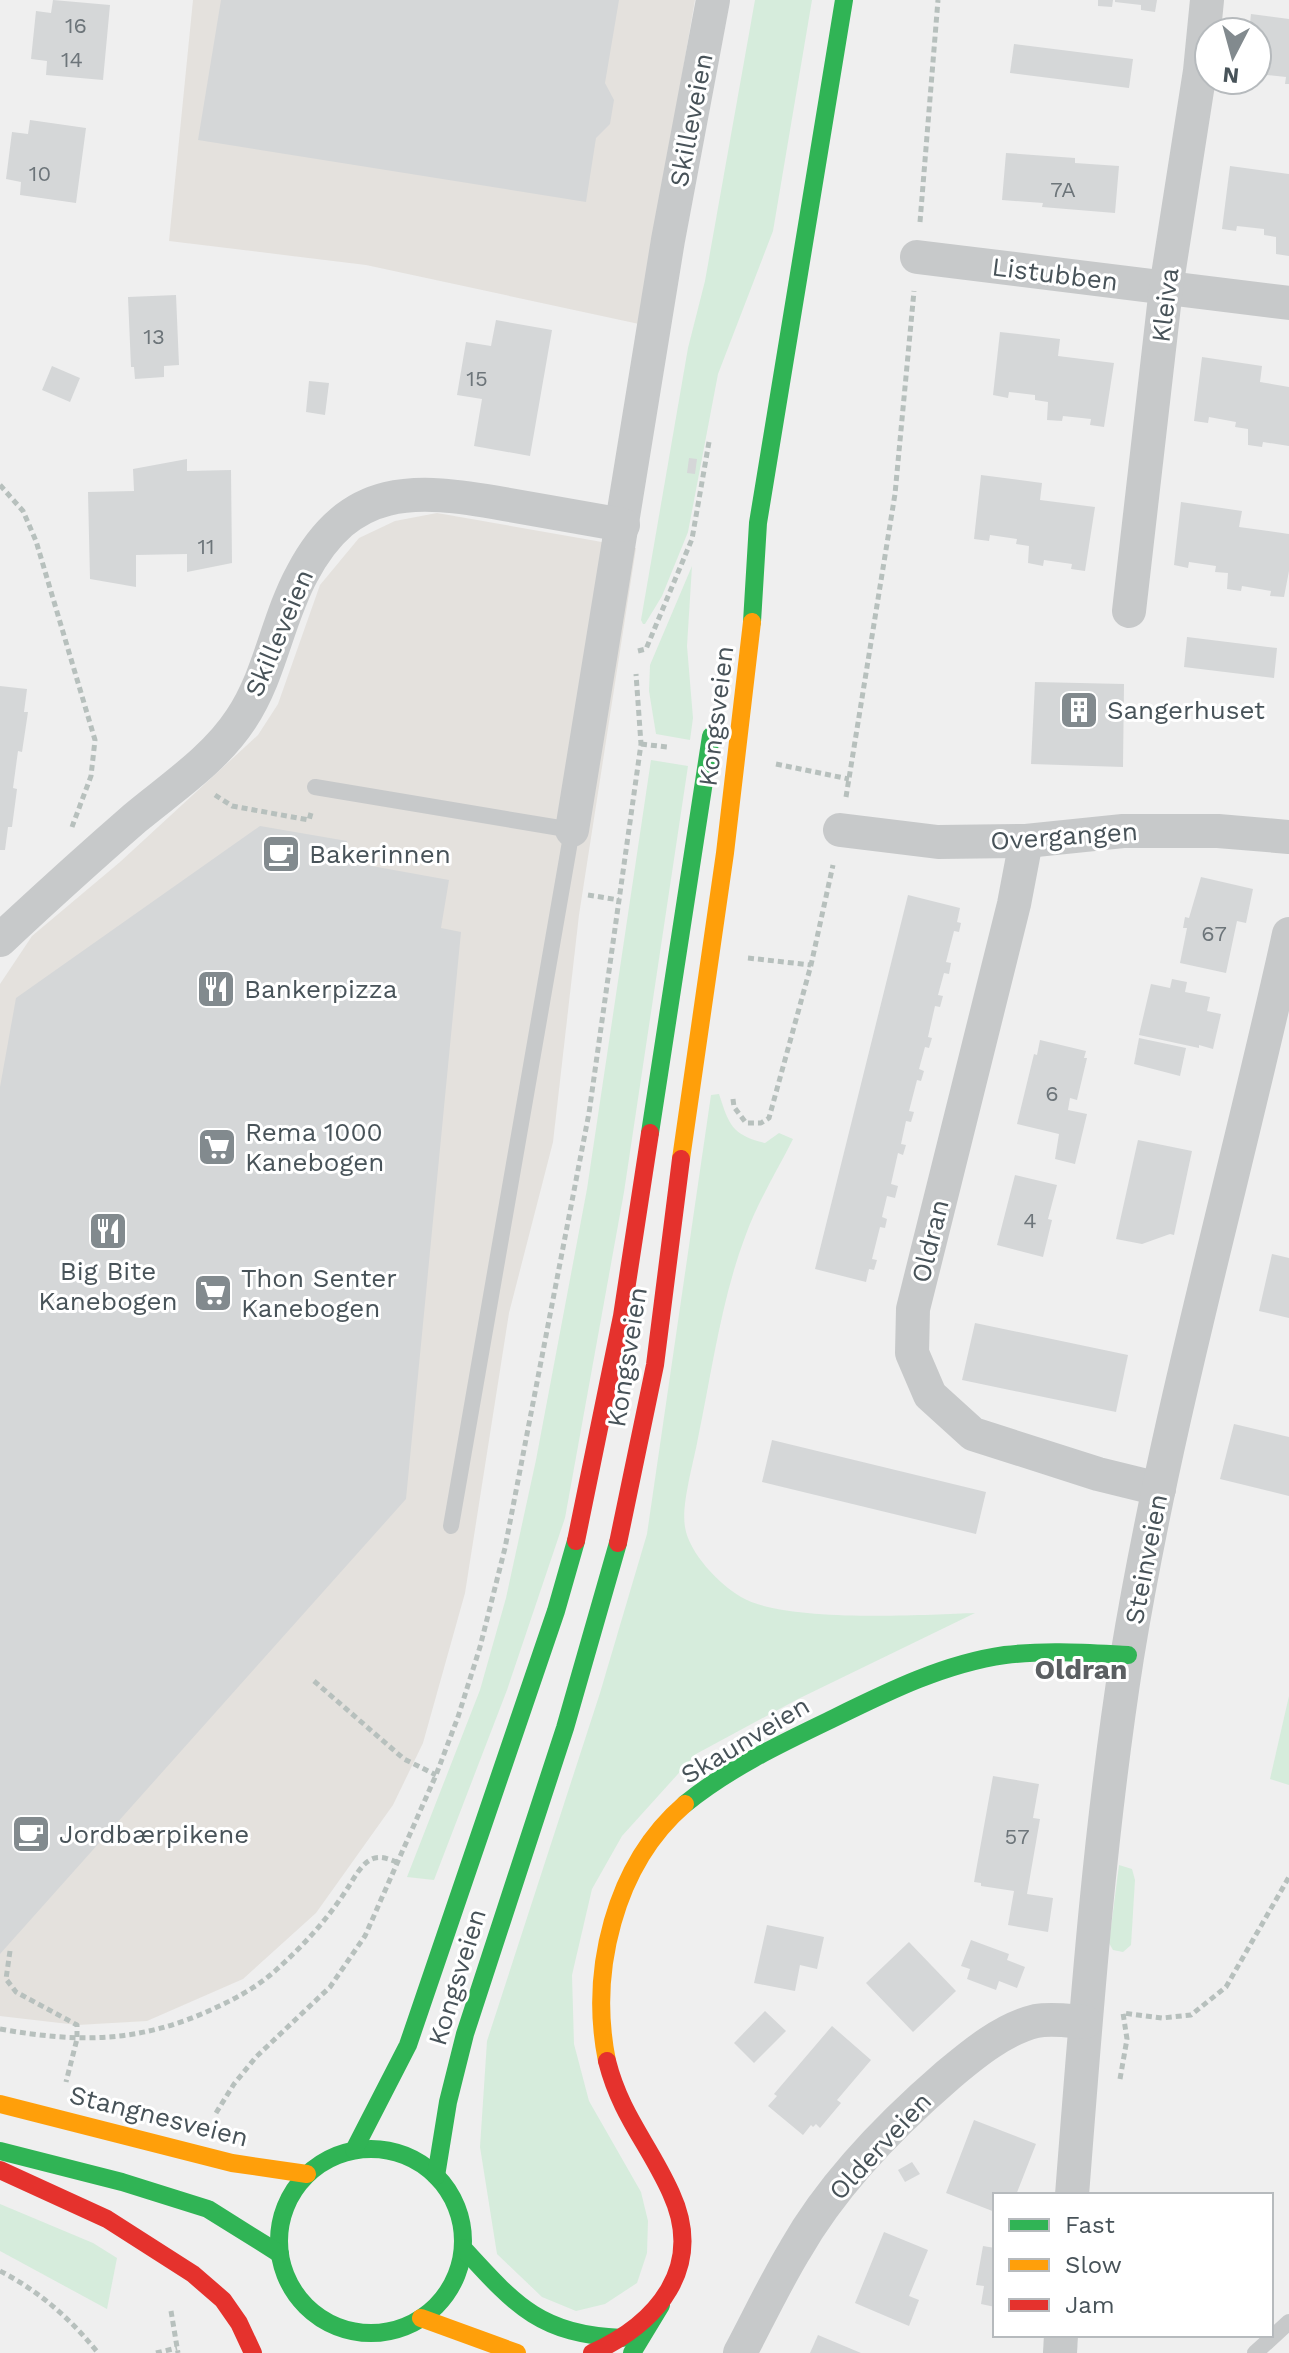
<svg xmlns="http://www.w3.org/2000/svg" width="1289" height="2353" font-family="'Work Sans',sans-serif">
  <style>
    .commercial { fill: #e4e1dd }
    .green { fill: #d6ecdc }
    .building { fill: #d5d7d8 }
    .lines { fill: none; stroke-linecap: round; stroke-linejoin: round }
    .path { stroke: #b7c0bd; stroke-width: 5; stroke-dasharray: 6 4; stroke-linecap: butt }
    .lane { stroke: #c7c9ca; stroke-width: 16 }
    .street { stroke: #c7c9ca; stroke-width: 34 }
    .fast { stroke: #30b455; stroke-width: 18 }
    .slow { stroke: #ff9f0a; stroke-width: 18 }
    .jam { stroke: #e5322d; stroke-width: 18 }
    .labels { text-anchor: middle; stroke-width: 6; stroke-linejoin: round; paint-order: stroke }
    .number-label { font-size: 22px; fill: #6d757a }
    .street-label { font-size: 26px; fill: #485359; stroke: #fff }
    .poi-label { font-size: 26px; fill: #485359; stroke: #fff; text-anchor: start }
    .neighbourhood-label { font-size: 28px; font-weight: bold; fill: #5b5f62; stroke: #fff }
  </style>
  <rect width="100%" height="100%" fill="#efefef"/>
  <g class="commercial">
    <path d="M193,0H695L639,324L366,265L169,241Z"/>
    <path d="M437,513L636,548L579,915L553,1142L509,1313L465,1593L423,1743L393,1805L316,1913L243,1979L147,2021L77,2025L0,2016V984L32,936L120,862L258,735L278,704L320,585L359,538L395,521Z"/>
  </g>
  <g class="green">
    <path d="M755,0H812L773,231L718,374L688,532L662,596L645,624H643L641,620L688,348L705,281Z"/>
    <path d="M692,566L687,646L693,718L690,740L656,734L649,691L650,665Z"/>
    <path d="M651,760L688,766L624,1192L565,1518L507,1690L434,1880L407,1877L480,1690L506,1598L536,1460L587,1189Z"/>
    <path d="M719,1094C729,1125 732,1135 765,1143L779,1133L793,1139C777,1171 757,1203 745,1237C721,1301 712,1371 698,1438C694,1461 681,1505 685,1527C689,1553 719,1584 741,1597C785,1623 921,1615 975,1613L798,1699L696,1754L622,1836L592,1889L572,1975L574,2044L589,2101L641,2192L648,2221L647,2253L637,2283L605,2304L576,2311L542,2297L497,2254L480,2147L487,2041L600,1693L647,1534L711,1095Z"/>
    <path d="M1289,1696V1785L1270,1779Z"/>
    <path d="M1119,1865L1132,1869L1135,1880L1131,1945L1123,1952L1113,1950L1109,1943Z"/>
    <path d="M0,2204L93,2243L117,2258L107,2309L0,2251Z"/>
  </g>
  <g class="building">
    <path d="M53,0L110,5L103,80L46,75L47,61L31,59L36,11L51,13Z"/>
    <path d="M221,0H619L605,83L614,100L610,124L596,138L586,202L198,140Z"/>
    <path d="M1098,0H1113L1112,7L1098,6Z"/>
    <path d="M1115,0H1157L1155,12L1141,10V5L1115,2Z"/>
    <path d="M1251,14L1289,19V84H1285L1286,77L1257,74V32H1249Z"/>
    <path d="M1014,44L1133,59L1129,88L1010,73Z"/>
    <path d="M30,120L86,128L76,203L20,195L21,182L6,179L12,132L28,134Z"/>
    <path d="M1006,153L1075,158V163L1119,166L1115,213L1042,207L1043,203L1002,200Z"/>
    <path d="M1230,166L1289,174V256L1276,254V237L1264,235V229L1237,226L1236,231L1222,229Z"/>
    <path d="M176,295L179,365L164,366V377L135,379L134,367H131L128,297Z"/>
    <path d="M496,320L552,330L530,456L474,446L482,399L457,395L466,342L491,346Z"/>
    <path d="M1000,332L1060,339L1058,356L1114,363L1104,427L1090,425L1091,419L1063,416L1062,421L1047,420L1048,402L1035,400V395L1009,392L1008,398L993,395Z"/>
    <path d="M1202,357L1262,366L1260,382L1289,387V446L1263,442L1262,447L1248,445V429L1235,427L1236,422L1209,417L1208,423L1194,421Z"/>
    <path d="M52,366L80,378L70,402L42,390Z"/>
    <path d="M309,381L329,383L325,415L306,412Z"/>
    <path d="M689,458L697,459L695,474L687,473Z"/>
    <path d="M187,459V471L231,470L232,563L187,572V554L136,555V587L90,579L88,492L134,491L133,469Z"/>
    <path d="M981,475L1042,483L1040,500L1095,507L1085,571L1071,569L1072,564L1044,560L1043,566L1028,563L1029,546L1016,544L1017,539L990,535L989,541L974,539Z"/>
    <path d="M1181,502L1242,511L1239,527L1289,534V571L1284,597L1270,596L1271,591L1242,586L1241,591L1227,589L1228,573L1215,572L1216,566L1189,562L1188,568L1174,565Z"/>
    <path d="M1187,637L1277,648L1274,678L1184,667Z"/>
    <path d="M1035,682L1124,684L1123,767L1031,764Z"/>
    <path d="M0,686L27,689L24,712H28L22,752L18,751L13,788L17,789L12,827H8L5,850H0Z"/>
    <path d="M260,826L347,841L344,861L449,880L441,928L461,932L406,1499L0,1954V1087L16,998Z"/>
    <path d="M1201,877L1253,889L1246,923L1237,921L1226,973L1180,963L1187,928H1183L1185,917L1189,918Z"/>
    <path d="M908,895L960,908L957,922L961,923L959,932L954,931L946,962L951,963L949,974L944,973L938,995L943,996L940,1007L935,1006L928,1037L932,1038L929,1048L925,1047L919,1069L924,1071L921,1081L917,1080L909,1111L914,1112L911,1122L906,1121L901,1144L906,1145L903,1155L898,1153L891,1184L898,1186L895,1198L887,1196L882,1217L887,1219L885,1228L880,1227L872,1259L877,1260L874,1270L869,1269L866,1282L815,1269Z"/>
    <path d="M1172,979L1187,982L1185,992L1210,997L1207,1011L1221,1014L1213,1049L1199,1045V1048L1139,1035L1151,984L1170,988Z"/>
    <path d="M1139,1038L1186,1048L1180,1076L1134,1064Z"/>
    <path d="M1040,1040L1086,1051L1084,1058H1087L1077,1100L1070,1098L1068,1110L1087,1114L1075,1164L1055,1159L1059,1134L1017,1124L1034,1054L1037,1055Z"/>
    <path d="M1138,1140L1192,1151L1174,1235L1170,1234L1142,1244L1116,1239Z"/>
    <path d="M1015,1175L1057,1185L1048,1219L1052,1220L1043,1257L997,1245Z"/>
    <path d="M1272,1254L1289,1258V1318L1259,1311Z"/>
    <path d="M975,1323L1128,1355L1116,1412L962,1380Z"/>
    <path d="M1234,1424L1289,1437V1496L1220,1479Z"/>
    <path d="M772,1440L986,1492L976,1534L762,1482Z"/>
    <path d="M993,1776L1039,1784L1033,1818L1040,1819L1027,1894L1053,1898L1048,1932L1008,1925L1014,1891L981,1886V1883L974,1882Z"/>
    <path d="M767,1925L824,1937L817,1969L800,1965L795,1991L754,1983Z"/>
    <path d="M971,1940L1009,1954L1007,1960L1025,1967L1017,1988L999,1981L996,1990L967,1979L970,1969L961,1966Z"/>
    <path d="M909,1942L956,1991L913,2032L866,1983Z"/>
    <path d="M765,2011L786,2031L754,2063L734,2043Z"/>
    <path d="M832,2026L871,2060L837,2100L841,2103L820,2128L816,2124L813,2127L811,2125L803,2135L768,2106L777,2096L774,2094Z"/>
    <path d="M974,2120L1036,2144L1016,2195H995V2212L946,2193Z"/>
    <path d="M912,2162L920,2174L905,2182L898,2170Z"/>
    <path d="M884,2232L928,2250L909,2296L919,2300L909,2326L855,2303Z"/>
    <path d="M983,2246L995,2248V2307L981,2304L984,2286L976,2285Z"/>
    <path d="M818,2335L861,2353H810Z"/>
  </g>
  <g class="lines">
    <g class="path">
      <path d="M920,222L938,0"/>
      <path d="M0,485L23,511L36,541L95,740L91,776L72,827"/>
      <path d="M638,651L646,649L692,539L709,442"/>
      <path d="M641,744L667,747"/>
      <path d="M776,764L849,779"/>
      <path d="M215,795L232,806L309,820L311,813"/>
      <path d="M846,797L895,494L914,291"/>
      <path d="M588,895L619,900"/>
      <path d="M748,958L811,965"/>
      <path d="M733,1099L734,1107L746,1123H761L769,1118L811,965L833,865"/>
      <path d="M314,1681L404,1759L436,1775"/>
      <path d="M10,1951L6,1979L16,1992L77,2025V2039L66,2082"/>
      <path d="M0,2029C79,2043 139,2043 213,2009C235,1999 257,1987 275,1971C303,1946 327,1920 347,1889C354,1879 362,1861 375,1858C383,1856 391,1860 399,1863"/>
      <path d="M1120,2079L1127,2039L1123,2013L1162,2018L1191,2015L1226,1987L1289,1877"/>
      <path d="M216,2113L234,2084L256,2057L330,1987L365,1936L436,1775L458,1717L480,1647L505,1548L589,1113L641,744L636,674"/>
      <path d="M0,2271C39,2291 71,2319 98,2353"/>
      <path d="M171,2311L178,2353"/>
      <path d="M156,2353L177,2348"/>
    </g>
    <g class="lane">
      <path d="M315,787L572,830L451,1526"/>
      <path d="M1255,2353L1289,2322"/>
    </g>
    <g class="street">
      <path d="M917,257L1289,303"/>
      <path d="M1129,611L1166,288L1200,71L1207,0"/>
      <path d="M572,830L668,240L713,0"/>
      <path d="M840,830L938,842L1026,841L1123,831H1218L1289,837"/>
      <path d="M1026,841L1014,904L913,1309L912,1353L930,1395L973,1434L1098,1474L1159,1489"/>
      <path d="M0,940C45,898 89,858 135,818C171,788 215,759 241,719C270,676 277,620 302,574C350,483 414,488 504,504C544,511 583,518 623,525"/>
      <path d="M1072,2195C1086,2015 1099,1835 1127,1657C1167,1413 1236,1175 1289,934"/>
      <path d="M740,2353C758,2319 775,2283 795,2250C833,2183 890,2125 948,2075C973,2054 1003,2029 1036,2021C1052,2018 1070,2021 1085,2022"/>
      <path d="M1060,2353L1061,2335"/>
    </g>
    <g class="fast">
      <path d="M752,622L758,523L844,0"/>
      <path d="M650,1133L711,736"/>
      <path d="M685,1804C728,1769 778,1745 828,1721C885,1693 942,1664 1005,1655C1046,1650 1087,1653 1128,1655"/>
      <circle cx="371" cy="2241" r="92"/>
      <path d="M354,2150L408,2045L556,1611L576,1541"/>
      <path d="M0,2151L122,2182L208,2209L280,2254"/>
      <path d="M436,2176L448,2102L465,2034L565,1728L618,1543"/>
      <path d="M463,2248C516,2306 540,2334 622,2338"/>
      <path d="M632,2353L661,2305"/>
    </g>
    <g class="slow">
      <path d="M681,1159L725,853L752,622"/>
      <path d="M607,2061C589,1972 614,1865 685,1804"/>
      <path d="M0,2104L232,2163L307,2174"/>
      <path d="M421,2318L517,2353"/>
    </g>
    <g class="jam">
      <path d="M576,1541L622,1316L650,1133"/>
      <path d="M618,1543L655,1365L681,1159"/>
      <path d="M0,2170L107,2219L193,2274L223,2300L239,2323L253,2353"/>
      <path d="M592,2353C658,2323 705,2267 671,2193C649,2144 621,2116 607,2061"/>
    </g>
  </g>
  <defs>
    <g id="building-square" transform="scale(2)"><rect x="-9" y="-9" width="18" height="18" rx="4" fill="#828a8e" stroke="#fff"/><path d="M-4-6H4V6H1V3H-1V6H-4ZM-2.5-4.3h1.7v1.8h-1.7ZM.8-4.3h1.7v1.8H.8ZM-2.5-1h1.7V.8h-1.7ZM.8-1h1.7V.8H.8Z" fill="#fff"/></g>
    <g id="cafe-square" transform="scale(2)"><rect x="-9" y="-9" width="18" height="18" rx="4" fill="#828a8e" stroke="#fff"/><path d="M-5.5-4.5H6V0H3Q3 3.5 0 3.5H-2.5Q-5.5 3.5-5.5 0ZM3-3.2v2h1.7v-2ZM-6 4.5H4V6H-6Z" fill="#fff"/></g>
    <g id="restaurant-square" transform="scale(2)"><rect x="-9" y="-9" width="18" height="18" rx="4" fill="#828a8e" stroke="#fff"/><path d="M-5-6h1v4h1v-4h1v4h1v-4h1v5L-1.5 .5V6h-2V.5L-5-1ZM5-6V6H3V1.5H1.5Q1.5-4 5-6Z" fill="#fff"/></g>
    <g id="supermarket-square" transform="scale(2)"><rect x="-9" y="-9" width="18" height="18" rx="4" fill="#828a8e" stroke="#fff"/><path d="M-6-5.5h2.5l.6 2H6L4.5 2H-2.5L-4.4-4H-6ZM-1.5 3.2a1.3 1.3 0 1 0 .1 0ZM3 3.2a1.3 1.3 0 1 0 .1 0Z" fill="#fff"/></g>
  </defs>
  <g fill-rule="evenodd">
    <use href="#building-square" x="1079" y="710"/>
    <use href="#cafe-square" x="281" y="854"/>
    <use href="#restaurant-square" x="216" y="989"/>
    <use href="#supermarket-square" x="217" y="1147"/>
    <use href="#restaurant-square" x="108" y="1231"/>
    <use href="#supermarket-square" x="213" y="1293"/>
    <use href="#cafe-square" x="31" y="1834"/>
  </g>
  <g class="labels">
    <g class="number-label">
      <text x="76" y="33">16</text>
      <text x="72" y="67">14</text>
      <text x="40" y="181">10</text>
      <text x="1063" y="197">7A</text>
      <text x="154" y="344">13</text>
      <text x="477" y="386">15</text>
      <text x="206" y="554">11</text>
      <text x="1214" y="941">67</text>
      <text x="1052" y="1101">6</text>
      <text x="1030" y="1228">4</text>
      <text x="1017" y="1844">57</text>
    </g>
    <g class="street-label">
      <text transform="translate(691 120) rotate(-79)" y="9">Skilleveien</text>
      <text transform="translate(1055 274) rotate(7)" y="9">Listubben</text>
      <text transform="translate(1165 305) rotate(-83)" y="9">Kleiva</text>
      <text transform="translate(279 633) rotate(-67)" y="9">Skilleveien</text>
      <text transform="translate(716 716) rotate(-83)" y="9">Kongsveien</text>
      <text transform="translate(1064 836) rotate(-4)" y="9">Overgangen</text>
      <text transform="translate(930 1241) rotate(-76)" y="9">Oldran</text>
      <text transform="translate(627 1357) rotate(-81)" y="9">Kongsveien</text>
      <text transform="translate(1146 1559) rotate(-79)" y="9">Steinveien</text>
      <text transform="translate(745 1740) rotate(-31)" y="9">Skaunveien</text>
      <text transform="translate(457 1977) rotate(-73)" y="9">Kongsveien</text>
      <text transform="translate(159 2116) rotate(14)" y="9">Stangnesveien</text>
      <text transform="translate(880 2146) rotate(-47)" y="9">Olderveien</text>
    </g>
    <g class="poi-label">
      <text x="1107" y="719">Sangerhuset</text>
      <text x="309" y="863">Bakerinnen</text>
      <text x="244" y="998">Bankerpizza</text>
      <text x="245" y="1141">Rema 1000<tspan x="245" dy="30">Kanebogen</tspan></text>
      <text x="108" y="1280" text-anchor="middle">Big Bite<tspan x="108" dy="30">Kanebogen</tspan></text>
      <text x="241" y="1287">Thon Senter<tspan x="241" dy="30">Kanebogen</tspan></text>
      <text x="59" y="1843">Jordbærpikene</text>
    </g>
    <g class="neighbourhood-label">
      <text x="1081" y="1679">Oldran</text>
    </g>
  </g>
  <rect x="993" y="2193" width="280" height="144" fill="#ffffff" stroke="#b6babd" stroke-width="2"/>
  <rect x="1009" y="2219" width="40" height="12" fill="#30b455" stroke="#b6babd" stroke-width="2"/>
  <text x="1065" y="2233" font-size="24" fill="#485359">Fast</text>
  <rect x="1009" y="2259" width="40" height="12" fill="#ff9f0a" stroke="#b6babd" stroke-width="2"/>
  <text x="1065" y="2273" font-size="24" fill="#485359">Slow</text>
  <rect x="1009" y="2299" width="40" height="12" fill="#e5322d" stroke="#b6babd" stroke-width="2"/>
  <text x="1065" y="2313" font-size="24" fill="#485359">Jam</text>
  <g transform="translate(1233 56) rotate(186)"><circle r="38" fill="#ffffff" stroke="#b6babd" stroke-width="2"/>
  <path d="M0-6L14 30L0 20L-14 30Z" fill="#828a8e"/>
  <text y="-12" font-size="22" font-weight="bold" text-anchor="middle" fill="#485359">N</text>
  </g>
</svg>
